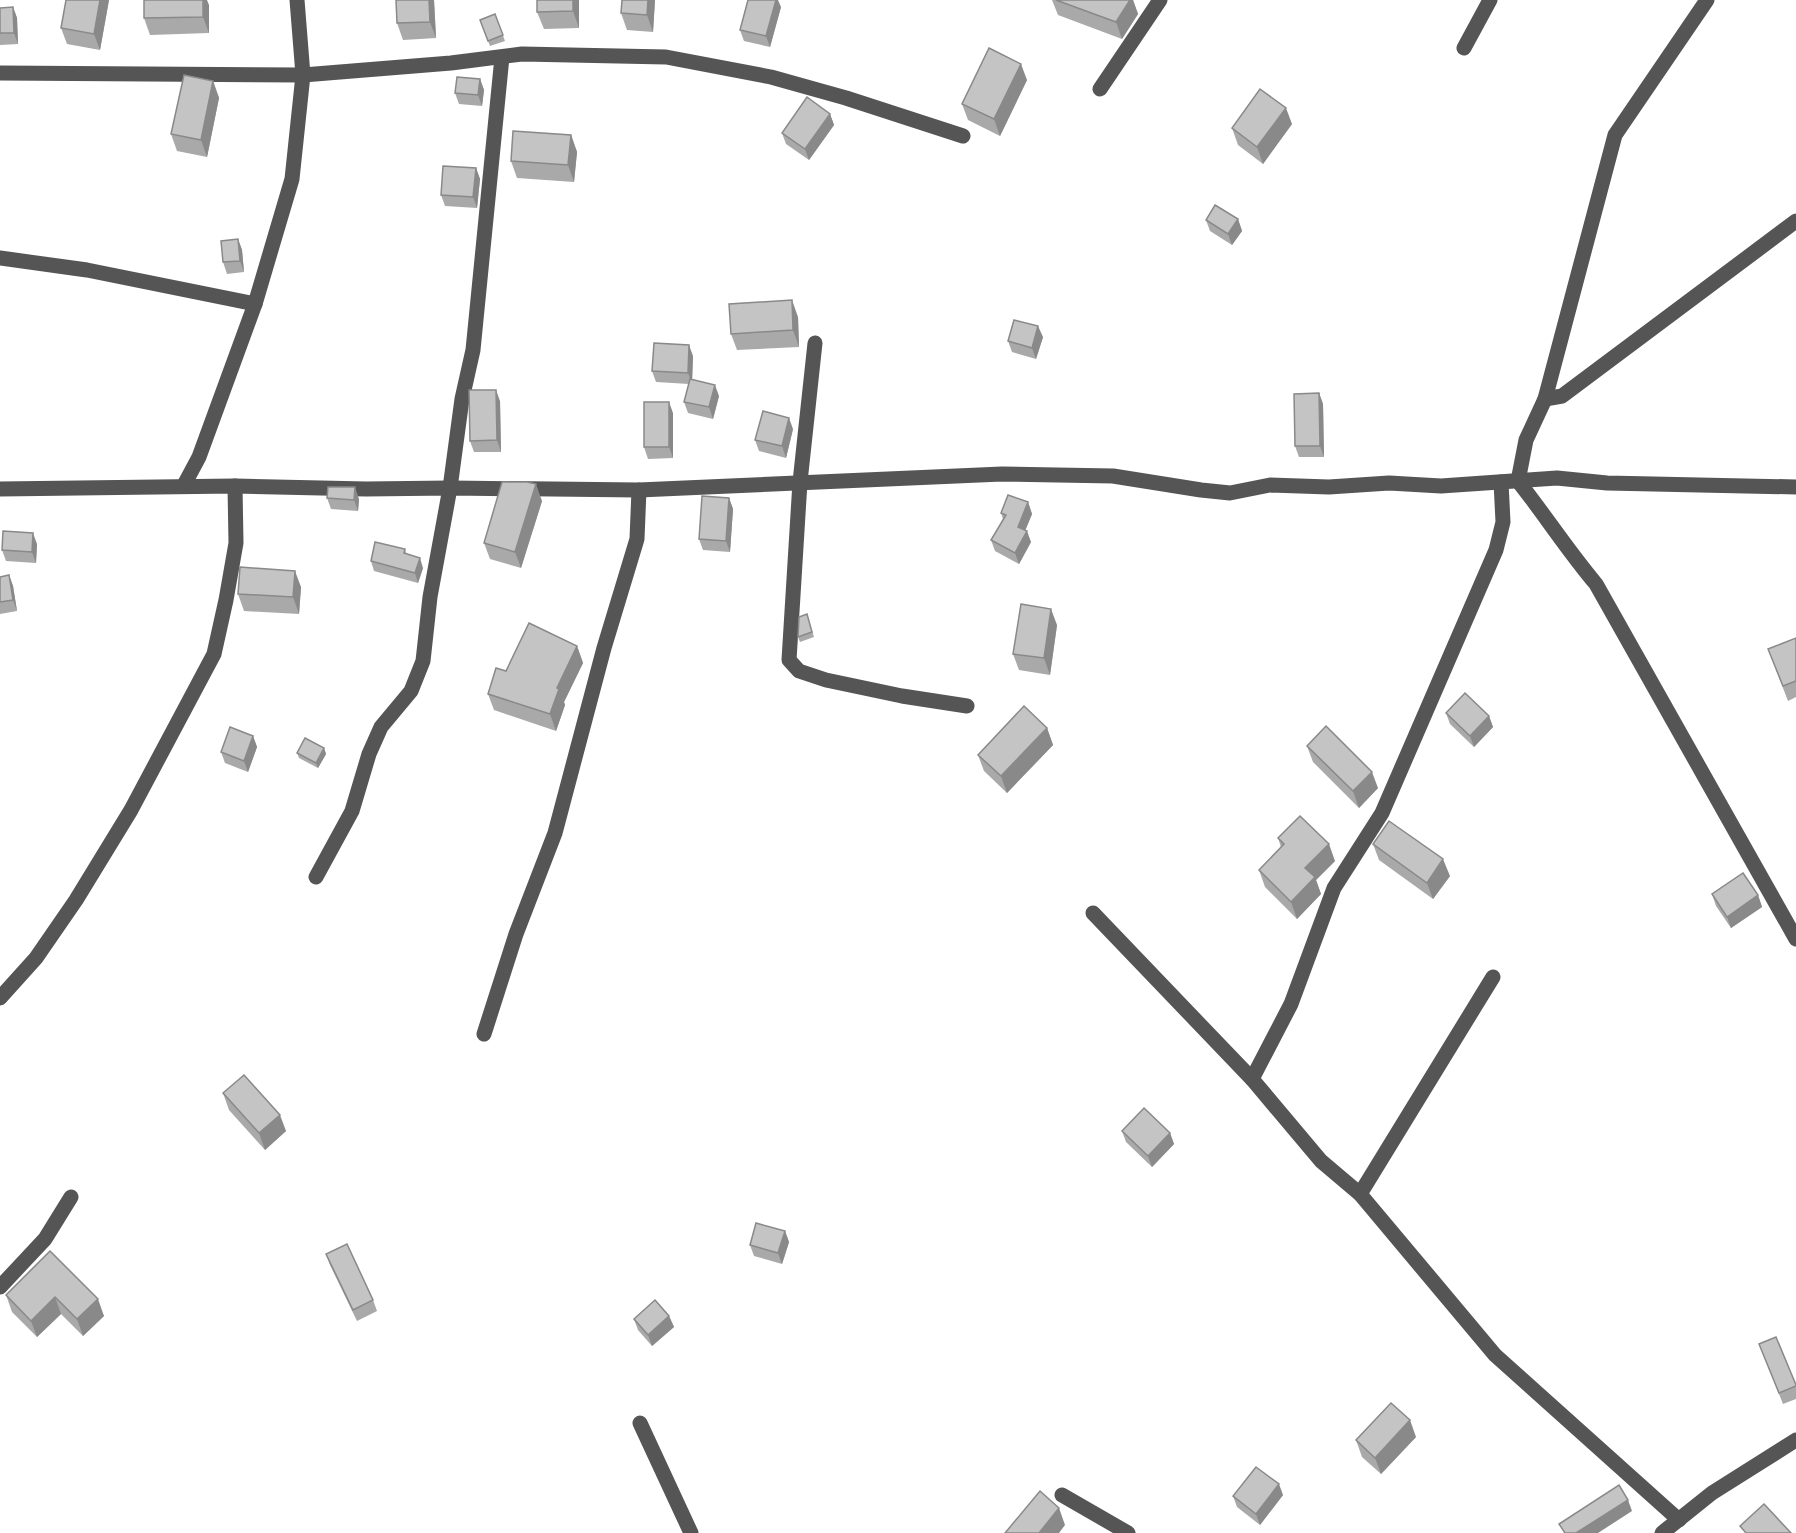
<svg xmlns="http://www.w3.org/2000/svg" width="1796" height="1533" font-family="'Source Sans 3',sans-serif">
  <style>
    .lines { fill: none; stroke-linecap: round; stroke-linejoin: round }
    .minor { stroke: #555; stroke-width: 15 }
    .wall { fill: #a9a9a9 }
    .shaded-wall { fill: #898989 }
    .building { fill: #c4c4c4; stroke: #898989; stroke-width: 1.5 }
  </style>
  <rect width="100%" height="100%" fill="#fff"/>
  <g class="lines">
    <g class="minor">
      <path d="M1707,0L1615,135L1545,399L1526,440L1518,481C1545,515 1568,551 1596,584L1796,939"/>
      <path d="M1464,48L1490,0"/>
      <path d="M0,73L303,75L451,63L522,54L666,57L771,77L846,98L963,136"/>
      <path d="M1100,89L1160,0"/>
      <path d="M0,258L87,270L255,304"/>
      <path d="M815,343L800,482L789,660L799,671L826,680L902,696L967,706"/>
      <path d="M1545,399L1562,396L1796,221"/>
      <path d="M184,485L199,457L255,304L292,179L303,75L297,0"/>
      <path d="M0,489L235,486L366,489L450,488L639,490L1002,474L1113,476L1201,490L1230,493L1270,485L1329,487L1389,483L1441,486L1557,478L1607,483L1796,487"/>
      <path d="M316,877L352,811L369,754L381,727L411,691L423,661L430,597L450,488L462,399L473,350L502,57"/>
      <path d="M1093,913L1252,1079L1321,1161L1360,1194L1495,1355L1679,1520"/>
      <path d="M0,998L36,958L76,900L131,810L214,654L226,600L236,543L235,486"/>
      <path d="M484,1034L516,934L555,833L604,648L637,539L639,490"/>
      <path d="M1252,1079L1291,1004L1334,888L1382,813L1496,550L1503,522L1501,482"/>
      <path d="M1360,1194L1493,977"/>
      <path d="M0,1287L45,1239L71,1197"/>
      <path d="M640,1423L691,1533"/>
      <path d="M1062,1495L1128,1533"/>
      <path d="M1662,1533L1712,1493L1796,1440"/>
    </g>
  </g>
  <g class="wall">
    <path d="M109,0L100,50L67,44L61,28Z"/>
    <path d="M396,0H434L436,38L403,40L397,23Z"/>
    <path d="M579,0V28L544,29L537,12Z"/>
    <path d="M622,0H655L653,32L627,30L621,13Z"/>
    <path d="M1052,0H1133L1138,14L1122,39L1058,15Z"/>
    <path d="M209,5V33L150,35L144,18Z"/>
    <path d="M13,7L17,18L18,44L0,45V8Z"/>
    <path d="M781,7L770,47L744,41L740,30Z"/>
    <path d="M495,14L505,41L490,46L480,20Z"/>
    <path d="M480,79L484,90L482,106L459,104L455,93Z"/>
    <path d="M1027,80L1000,136L968,120L962,104Z"/>
    <path d="M213,81L219,98L207,157L177,151L171,134Z"/>
    <path d="M830,114L834,125L809,160L786,144L782,133Z"/>
    <path d="M1292,124L1263,164L1238,145L1232,128Z"/>
    <path d="M571,135L577,152L574,182L517,178L511,161Z"/>
    <path d="M476,168L480,179L477,208L445,206L441,195Z"/>
    <path d="M1238,219L1242,231L1232,245L1210,231L1206,220Z"/>
    <path d="M238,239L242,250L244,272L227,274L223,262Z"/>
    <path d="M798,317L799,347L737,350L731,334Z"/>
    <path d="M1043,337L1036,359L1012,352L1008,341Z"/>
    <path d="M693,356L692,380L719,396L713,419L688,413L684,402L689,384L656,382L652,371Z"/>
    <path d="M1319,393L1323,404L1324,457H1299L1295,446Z"/>
    <path d="M500,401L501,452H474L470,441Z"/>
    <path d="M673,413V458L648,459L644,447Z"/>
    <path d="M793,429L786,458L759,451L755,440Z"/>
    <path d="M327,498L359,499L358,511L331,509Z"/>
    <path d="M729,498L733,509L730,552L703,550L699,539Z"/>
    <path d="M542,501L521,568L490,559L484,543Z"/>
    <path d="M1028,502L1032,514L1025,531L1031,542L1019,564L995,551L991,540L1003,519L1001,513Z"/>
    <path d="M37,544L36,563L6,561L2,550Z"/>
    <path d="M405,549L406,553L423,568L418,583L374,571L371,561Z"/>
    <path d="M9,575L13,586L17,611L0,614V577Z"/>
    <path d="M301,587L299,614L244,611L238,594Z"/>
    <path d="M807,614L814,637L800,642L798,637Z"/>
    <path d="M1057,625L1050,675L1019,670L1013,654Z"/>
    <path d="M1796,638V697L1788,701L1768,649Z"/>
    <path d="M577,646L583,663L564,702L565,705L556,731L494,710L488,694L506,671Z"/>
    <path d="M1446,713L1489,716L1493,727L1474,747L1450,724Z"/>
    <path d="M1047,728L1053,745L1007,793L984,771L978,755Z"/>
    <path d="M253,736L257,747L248,772L225,763L221,752Z"/>
    <path d="M1307,746L1378,788L1359,808L1313,762Z"/>
    <path d="M324,748L326,754L318,768L299,758L297,753Z"/>
    <path d="M1278,838L1335,861L1316,880L1321,894L1297,919L1265,887L1259,870L1281,847Z"/>
    <path d="M1373,844L1450,876L1433,899L1379,860Z"/>
    <path d="M1712,894L1758,895L1762,907L1731,928L1716,906Z"/>
    <path d="M223,1093L286,1131L265,1150L229,1110Z"/>
    <path d="M1122,1131L1170,1133L1174,1144L1152,1167L1126,1142Z"/>
    <path d="M785,1231L789,1242L782,1264L754,1256L750,1245Z"/>
    <path d="M50,1251L104,1316L83,1336L61,1314L37,1337L12,1312L6,1295Z"/>
    <path d="M326,1254L373,1300L377,1311L357,1321L330,1265Z"/>
    <path d="M669,1316L674,1327L652,1346L638,1330L634,1319Z"/>
    <path d="M1759,1344L1796,1385V1399L1783,1404Z"/>
    <path d="M1416,1437L1381,1474L1362,1457L1356,1440Z"/>
    <path d="M1283,1495L1260,1525L1237,1507L1233,1496Z"/>
  </g>
  <g class="shaded-wall">
    <path d="M100,0H109L100,50L94,34Z"/>
    <path d="M203,0H207L209,5V33L203,17Z"/>
    <path d="M429,0H434L436,38L430,22Z"/>
    <path d="M573,0H579V28L573,11Z"/>
    <path d="M648,0H655L653,32L647,15Z"/>
    <path d="M776,0H778L781,7L770,47L766,36Z"/>
    <path d="M1130,0H1133L1138,14L1122,39L1116,22Z"/>
    <path d="M13,7L17,18L18,44L14,33Z"/>
    <path d="M1021,64L1027,80L1000,136L994,119Z"/>
    <path d="M480,79L484,90L482,106L478,95Z"/>
    <path d="M213,81L219,98L207,157L201,140Z"/>
    <path d="M1286,108L1292,124L1263,164L1257,147Z"/>
    <path d="M830,114L834,125L809,160L805,149Z"/>
    <path d="M571,135L577,152L574,182L568,165Z"/>
    <path d="M476,168L480,179L477,208L473,197Z"/>
    <path d="M1238,219L1242,231L1232,245L1228,234Z"/>
    <path d="M238,239L242,250L244,272L240,261Z"/>
    <path d="M792,300L798,317L799,347L793,330Z"/>
    <path d="M1038,326L1043,337L1036,359L1032,348Z"/>
    <path d="M689,345L693,356L692,384L688,373Z"/>
    <path d="M715,385L719,396L713,419L709,407Z"/>
    <path d="M496,390L500,401L501,452L497,440Z"/>
    <path d="M1319,393L1323,404L1324,457L1320,446Z"/>
    <path d="M669,402L673,413V458L669,447Z"/>
    <path d="M789,418L793,429L786,458L782,446Z"/>
    <path d="M536,484L542,501L521,568L515,552Z"/>
    <path d="M355,487L359,499L358,511L354,500Z"/>
    <path d="M729,498L733,509L730,552L726,541Z"/>
    <path d="M1028,502L1032,514L1022,538L1018,527Z"/>
    <path d="M1027,531L1031,542L1019,564L1015,553Z"/>
    <path d="M33,533L37,544L36,563L32,552Z"/>
    <path d="M420,558L423,568L418,583L415,573Z"/>
    <path d="M295,571L301,587L299,614L293,597Z"/>
    <path d="M9,575L13,586L17,611L13,600Z"/>
    <path d="M1051,609L1057,625L1050,675L1044,658Z"/>
    <path d="M577,646L583,663L564,702L565,705L556,731L550,714L557,688Z"/>
    <path d="M1489,716L1493,727L1474,747L1470,736Z"/>
    <path d="M1047,728L1053,745L1007,793L1001,776Z"/>
    <path d="M253,736L257,747L248,772L244,761Z"/>
    <path d="M324,748L326,754L318,768L316,763Z"/>
    <path d="M1372,772L1378,788L1359,808L1353,791Z"/>
    <path d="M1329,844L1335,861L1316,880L1321,894L1297,919L1291,902L1305,868Z"/>
    <path d="M1443,859L1450,876L1433,899L1427,883Z"/>
    <path d="M1758,895L1762,907L1731,928L1727,917Z"/>
    <path d="M280,1115L286,1131L265,1150L259,1133Z"/>
    <path d="M1170,1133L1174,1144L1152,1167L1148,1156Z"/>
    <path d="M785,1231L789,1242L782,1264L778,1253Z"/>
    <path d="M55,1297L61,1314L37,1337L31,1321Z"/>
    <path d="M98,1299L104,1316L83,1336L77,1319Z"/>
    <path d="M669,1316L674,1327L652,1346L648,1335Z"/>
    <path d="M1410,1420L1416,1437L1381,1474L1375,1458Z"/>
    <path d="M1279,1484L1283,1495L1260,1525L1256,1514Z"/>
    <path d="M1628,1500L1632,1511L1598,1533H1576Z"/>
    <path d="M1059,1508L1065,1525L1059,1533H1039Z"/>
  </g>
  <g class="building">
    <path d="M66,0H100L94,34L61,28Z"/>
    <path d="M144,0H203V17L144,18Z"/>
    <path d="M396,0H429L430,22L397,23Z"/>
    <path d="M537,0H573V11L537,12Z"/>
    <path d="M622,0H648L647,15L621,13Z"/>
    <path d="M748,0H776L766,36L740,30Z"/>
    <path d="M1056,0H1130L1116,22Z"/>
    <path d="M13,7L14,33H0V8Z"/>
    <path d="M495,14L503,35L488,41L480,20Z"/>
    <path d="M989,48L1021,64L994,119L962,104Z"/>
    <path d="M184,75L213,81L201,140L171,134Z"/>
    <path d="M457,77L480,79L478,95L455,93Z"/>
    <path d="M1260,89L1286,108L1257,147L1232,128Z"/>
    <path d="M807,97L830,114L805,149L782,133Z"/>
    <path d="M513,131L571,135L568,165L511,161Z"/>
    <path d="M443,166L476,168L473,197L441,195Z"/>
    <path d="M1215,205L1238,219L1228,234L1206,220Z"/>
    <path d="M238,239L240,261L223,262L221,241Z"/>
    <path d="M792,300L793,330L731,334L729,304Z"/>
    <path d="M1014,320L1038,326L1032,348L1008,341Z"/>
    <path d="M654,343L689,345L688,373L652,371Z"/>
    <path d="M690,379L715,385L709,407L684,402Z"/>
    <path d="M469,390H496L497,440L470,441Z"/>
    <path d="M1319,393L1320,446H1295L1294,394Z"/>
    <rect x="644" y="402" width="25" height="45"/>
    <path d="M763,411L789,418L782,446L755,440Z"/>
    <path d="M502,482H527L536,484L515,552L484,543Z"/>
    <path d="M328,487H355L354,500L327,498Z"/>
    <path d="M1008,495L1028,502L1018,527L1027,531L1015,553L991,540L1006,515L1001,513Z"/>
    <path d="M702,496L729,498L726,541L699,539Z"/>
    <path d="M3,531L33,533L32,552L2,550Z"/>
    <path d="M375,542L405,549L404,553L420,558L415,573L371,561Z"/>
    <path d="M240,567L295,571L293,597L238,594Z"/>
    <path d="M9,575L13,600L0,602V577Z"/>
    <path d="M1021,604L1051,609L1044,658L1013,654Z"/>
    <path d="M807,614L812,632L798,637L799,617Z"/>
    <path d="M529,623L577,646L557,688L559,689L550,714L488,694L496,668L506,671Z"/>
    <path d="M1796,638V681L1783,686L1768,649Z"/>
    <path d="M1465,693L1489,716L1470,736L1446,713Z"/>
    <path d="M1024,706L1047,728L1001,776L978,755Z"/>
    <path d="M1326,726L1372,772L1353,791L1307,746Z"/>
    <path d="M230,727L253,736L244,761L221,752Z"/>
    <path d="M305,738L324,748L316,763L297,753Z"/>
    <path d="M1300,816L1329,844L1305,868L1315,877L1291,902L1259,870L1284,844L1278,838Z"/>
    <path d="M1389,821L1443,859L1427,883L1373,844Z"/>
    <path d="M1743,873L1758,895L1727,917L1712,894Z"/>
    <path d="M244,1075L280,1115L259,1133L223,1093Z"/>
    <path d="M1144,1108L1170,1133L1148,1156L1122,1131Z"/>
    <path d="M756,1223L785,1231L778,1253L750,1245Z"/>
    <path d="M347,1244L373,1300L353,1310L326,1254Z"/>
    <path d="M50,1251L98,1299L77,1319L55,1297L31,1321L6,1295Z"/>
    <path d="M655,1300L669,1316L648,1335L634,1319Z"/>
    <path d="M1776,1337L1796,1385V1386L1779,1393L1759,1344Z"/>
    <path d="M1391,1403L1410,1420L1375,1458L1356,1440Z"/>
    <path d="M1256,1467L1279,1484L1256,1514L1233,1496Z"/>
    <path d="M1619,1485L1628,1500L1576,1533H1565L1559,1524Z"/>
    <path d="M1040,1491L1059,1508L1039,1533H1005Z"/>
    <path d="M1764,1504L1791,1533H1746L1740,1526Z"/>
  </g>
</svg>
